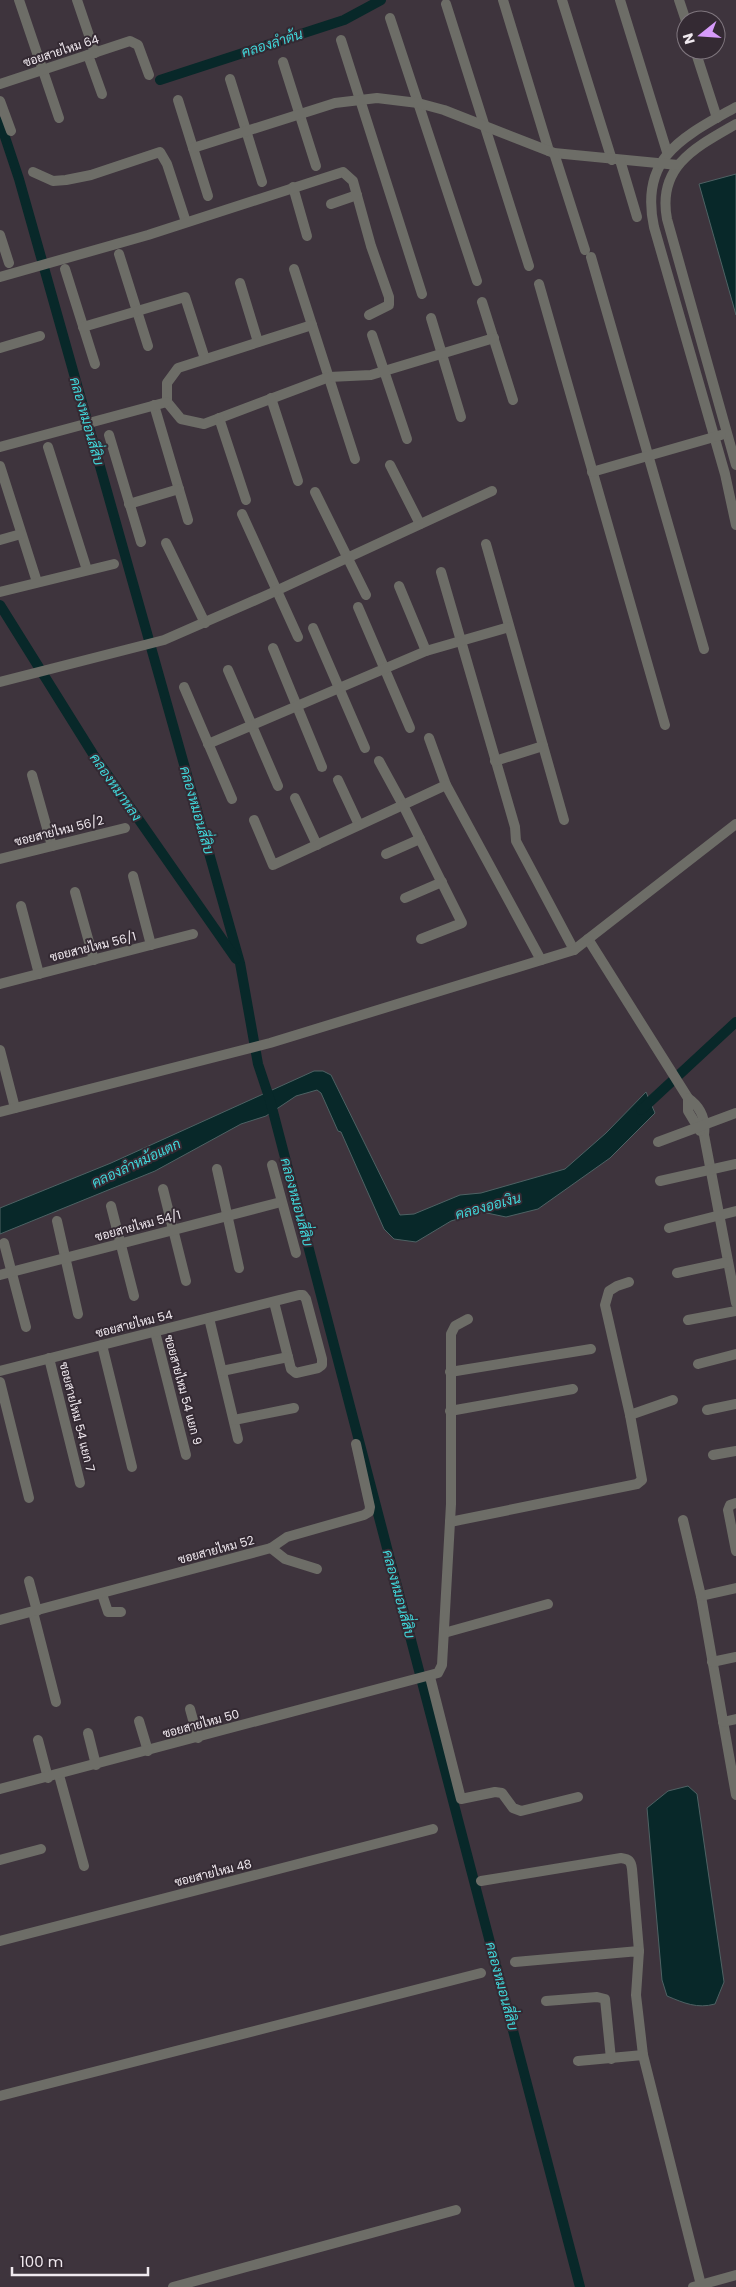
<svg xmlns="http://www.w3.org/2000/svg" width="736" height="2287" font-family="Poppins,Sarabun,sans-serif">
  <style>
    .water { fill: #082829; stroke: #4e6264 }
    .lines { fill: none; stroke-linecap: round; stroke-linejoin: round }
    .canal { stroke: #082829; stroke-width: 10 }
    .minor { stroke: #6d6d67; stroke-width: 10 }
    .labels { text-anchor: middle; stroke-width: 4; stroke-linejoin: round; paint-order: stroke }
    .street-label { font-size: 12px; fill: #f0e9ef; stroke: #342a33 }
    .water-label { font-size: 14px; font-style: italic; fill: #40d6d9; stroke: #342a33 }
  </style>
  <rect width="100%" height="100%" fill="#3e343d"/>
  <g class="water">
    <path d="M736,174V315L699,184Z"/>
    <path d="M314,1071H323L331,1075L400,1215L414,1214L460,1195L481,1193L565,1169L606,1133L646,1092L655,1113L610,1158L538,1209L506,1217L482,1212L451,1221L416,1242L394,1239L384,1229L341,1132L338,1131L321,1093L317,1090L296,1096L266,1116L241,1124L155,1171L0,1234V1208L111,1163Z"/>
    <path d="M688,1786L697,1794L724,1982L715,2004C697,2009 684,2003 667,1996L662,1980L647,1808L668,1791Z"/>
  </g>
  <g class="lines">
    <g class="canal">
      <path d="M160,80L344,20L381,0"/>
      <path d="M0,122L19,179L240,963L258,1064L270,1100L580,2287"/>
      <path d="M0,605L93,754L236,959"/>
      <path d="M641,1110L736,1022"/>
    </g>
    <g class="minor">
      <path d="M19,0L59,118"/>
      <path d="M77,0L95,53"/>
      <path d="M503,0L549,151"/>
      <path d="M562,0L612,160"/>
      <path d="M620,0L667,152"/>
      <path d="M679,0L686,21"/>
      <path d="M446,4L529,266"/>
      <path d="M390,18L477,281"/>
      <path d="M341,40L422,294"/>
      <path d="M695,50L717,118"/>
      <path d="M88,55L102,94"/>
      <path d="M283,62L316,166"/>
      <path d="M230,79L262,182"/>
      <path d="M0,84L130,41L138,45L149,75"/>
      <path d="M178,100L208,196"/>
      <path d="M0,101L11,131"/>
      <path d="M736,107C683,137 639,157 654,227L725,474L736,525"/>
      <path d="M736,124C696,147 657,166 667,219L736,465"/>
      <path d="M193,148L335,103L377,98L418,103L444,110L554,153L678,165"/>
      <path d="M554,153L585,250"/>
      <path d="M620,160L637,217"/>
      <path d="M33,172L53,181L66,180L91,175L160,152L167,164L186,222"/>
      <path d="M293,187L307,236"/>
      <path d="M331,204L357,195"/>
      <path d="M0,235L9,263"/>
      <path d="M119,254L148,346"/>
      <path d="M591,257L704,649"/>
      <path d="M65,269L95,364"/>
      <path d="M294,269L355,459"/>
      <path d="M0,277L148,235L343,172L353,181L371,246L389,297V305L369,315"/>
      <path d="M240,283L258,342"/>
      <path d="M539,284L665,725"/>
      <path d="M482,302L513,400"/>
      <path d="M431,318L461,417"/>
      <path d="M312,325L178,368L167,383V402L181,419L204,424L329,377L371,375L494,338"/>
      <path d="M83,327L185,297L205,359"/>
      <path d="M372,335L407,439"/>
      <path d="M0,348L40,336"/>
      <path d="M271,398L298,481"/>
      <path d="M154,405L188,520"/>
      <path d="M219,418L246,500"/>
      <path d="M109,435L141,542"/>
      <path d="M0,447L167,402"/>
      <path d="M48,447L87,570"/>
      <path d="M390,465L420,524"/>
      <path d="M0,466L37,582"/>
      <path d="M592,472L721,435"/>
      <path d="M315,492L366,595"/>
      <path d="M129,504L179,489"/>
      <path d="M242,514L298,637"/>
      <path d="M0,540L21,534"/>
      <path d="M166,543L205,623"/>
      <path d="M486,544L564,820"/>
      <path d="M441,572L515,827L516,841L574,950"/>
      <path d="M399,586L426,651"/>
      <path d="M0,592L114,564"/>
      <path d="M358,607L410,728"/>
      <path d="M313,628L365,748"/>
      <path d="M273,648L322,767"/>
      <path d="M228,670L278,786"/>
      <path d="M0,682L164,640L267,595L492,491"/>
      <path d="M184,687L232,799"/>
      <path d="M429,738L446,785L541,960"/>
      <path d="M208,744L426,651L509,627"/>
      <path d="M495,761L543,746"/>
      <path d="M32,775L52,846"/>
      <path d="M338,780L359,825"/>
      <path d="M295,798L317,845"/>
      <path d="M254,820L273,865L403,805L379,761"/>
      <path d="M386,854L420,839"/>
      <path d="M0,859L125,828"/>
      <path d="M133,876L151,945"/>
      <path d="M75,892L94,960"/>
      <path d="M405,898L442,882"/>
      <path d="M21,906L39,974"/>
      <path d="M421,939L462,923L403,805L446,785"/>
      <path d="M588,939L688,1098C701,1107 706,1119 704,1135L736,1303"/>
      <path d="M0,984L193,934"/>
      <path d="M0,1050L15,1108"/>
      <path d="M688,1098V1111L700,1131"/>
      <path d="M0,1112L270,1043L574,950L736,824"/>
      <path d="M658,1142L736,1113"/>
      <path d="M272,1165L296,1253"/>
      <path d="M217,1169L239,1268"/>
      <path d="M660,1181L736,1164"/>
      <path d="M163,1189L186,1281"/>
      <path d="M111,1206L134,1296"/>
      <path d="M57,1221L78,1314"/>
      <path d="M669,1228L736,1211"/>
      <path d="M4,1243L26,1327"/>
      <path d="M677,1273L728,1262"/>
      <path d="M0,1275L281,1202"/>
      <path d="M209,1318L238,1439"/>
      <path d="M688,1320L736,1311"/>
      <path d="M155,1332L186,1455"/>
      <path d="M102,1345L132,1467"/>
      <path d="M49,1358L80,1483"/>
      <path d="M698,1364L736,1354"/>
      <path d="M0,1371L299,1295H303L306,1299L322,1359V1365L318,1368L296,1373L291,1369L274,1302"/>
      <path d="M222,1371L288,1357"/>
      <path d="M450,1372L591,1349"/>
      <path d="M0,1382L29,1498"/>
      <path d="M707,1410L736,1404"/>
      <path d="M450,1411L573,1389"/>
      <path d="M630,1415L673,1400"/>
      <path d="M234,1420L294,1408"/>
      <path d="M713,1455L736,1451"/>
      <path d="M736,1503L730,1505L728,1510L736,1551"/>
      <path d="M683,1520L701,1596L736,1795"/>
      <path d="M450,1522L637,1484L642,1480L630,1415L605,1305L609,1291L617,1286L629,1282"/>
      <path d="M271,1548L285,1559L317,1569"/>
      <path d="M29,1581L37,1611"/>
      <path d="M102,1594L108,1612H121"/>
      <path d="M701,1596L736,1588"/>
      <path d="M33,1612L56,1702"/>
      <path d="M0,1620L271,1548L287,1537L364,1515L369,1512L370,1507L356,1444"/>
      <path d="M444,1633L548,1604"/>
      <path d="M712,1662L736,1657"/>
      <path d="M430,1677L461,1799L495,1792L502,1793L513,1808L521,1811L578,1797"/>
      <path d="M190,1709L198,1738"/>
      <path d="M139,1721L148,1751"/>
      <path d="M723,1722L736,1719"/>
      <path d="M88,1733L96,1765"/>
      <path d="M38,1740L48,1778"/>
      <path d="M59,1775L84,1866"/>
      <path d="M0,1789L438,1673L442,1665L451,1504V1334L455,1326L468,1319"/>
      <path d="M0,1860L41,1849"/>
      <path d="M481,1881L621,1858C629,1859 631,1861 632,1869L639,1951"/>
      <path d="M0,1941L433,1829"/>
      <path d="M515,1962L639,1951L636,1995L643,2055"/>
      <path d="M546,2001L597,1997L605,1999L611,2059"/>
      <path d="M578,2061L643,2055L701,2285"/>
      <path d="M0,2096L481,1973"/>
      <path d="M173,2287L456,2210"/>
      <path d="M693,2287L736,2275"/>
    </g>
  </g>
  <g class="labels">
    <g class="street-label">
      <text transform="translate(61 51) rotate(-18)" y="4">ซอยสายไหม 64</text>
      <text transform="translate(59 831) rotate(-14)" y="4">ซอยสายไหม 56/2</text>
      <text transform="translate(93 947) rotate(-14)" y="4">ซอยสายไหม 56/1</text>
      <text transform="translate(138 1226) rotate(-15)" y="4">ซอยสายไหม 54/1</text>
      <text transform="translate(134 1324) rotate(-14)" y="4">ซอยสายไหม 54</text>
      <text transform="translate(183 1390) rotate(75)" y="4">ซอยสายไหม 54 แยก 9</text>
      <text transform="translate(77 1417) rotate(76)" y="4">ซอยสายไหม 54 แยก 7</text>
      <text transform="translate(216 1550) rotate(-15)" y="4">ซอยสายไหม 52</text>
      <text transform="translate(201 1724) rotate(-15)" y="4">ซอยสายไหม 50</text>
      <text transform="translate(213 1873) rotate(-14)" y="4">ซอยสายไหม 48</text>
    </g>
    <g class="water-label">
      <text transform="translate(272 43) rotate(-18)" y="5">คลองลำต้น</text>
      <text transform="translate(87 421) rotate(74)" y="5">คลองหมอนสี่สิบ</text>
      <text transform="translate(116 787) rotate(55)" y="5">คลองหมาหลง</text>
      <text transform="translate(197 810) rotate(74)" y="5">คลองหมอนสี่สิบ</text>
      <text transform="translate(136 1163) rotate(-25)" y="5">คลองลำหม้อแตก</text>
      <text transform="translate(297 1202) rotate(75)" y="5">คลองหมอนสี่สิบ</text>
      <text transform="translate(488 1206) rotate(-15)" y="5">คลองออเงิน</text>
      <text transform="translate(399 1594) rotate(75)" y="5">คลองหมอนสี่สิบ</text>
      <text transform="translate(502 1986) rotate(75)" y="5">คลองหมอนสี่สิบ</text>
    </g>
  </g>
  <g transform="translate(701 35) rotate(253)"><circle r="24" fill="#342a33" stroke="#7f767e"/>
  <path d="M0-4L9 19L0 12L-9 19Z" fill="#d69bfa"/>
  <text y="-8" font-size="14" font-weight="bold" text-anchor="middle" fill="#f0e9ef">N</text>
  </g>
  <path d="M12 2267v8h136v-8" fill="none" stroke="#f0e9ef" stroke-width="2.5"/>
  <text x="20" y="2267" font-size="15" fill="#f0e9ef" stroke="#342a33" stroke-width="4" paint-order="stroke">100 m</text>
</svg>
